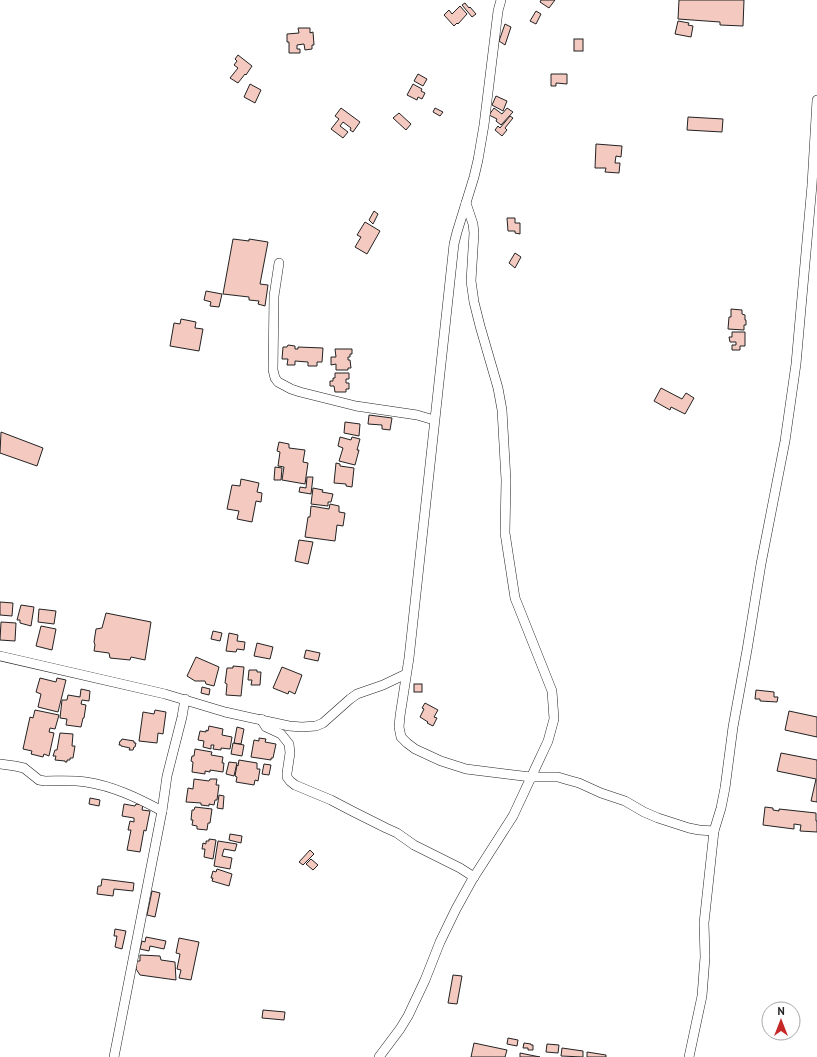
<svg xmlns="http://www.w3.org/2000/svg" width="817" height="1057" font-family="'PT Sans',sans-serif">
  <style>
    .building { fill: #f3c9c0; stroke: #222 }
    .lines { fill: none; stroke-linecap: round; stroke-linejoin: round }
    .minor-casing { stroke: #222; stroke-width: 10 }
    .minor { stroke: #fff; stroke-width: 9 }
  </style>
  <rect width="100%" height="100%" fill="#fff"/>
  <g class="building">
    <path d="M541,0H555L549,8L540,2Z"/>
    <path d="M679,0H744L743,26L720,25V22L678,19Z"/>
    <path d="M465,3L469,8L470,7L476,14L472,17L462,5Z"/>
    <path d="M460,6L467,14L458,24L457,23L454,26L444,15L449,10L452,14Z"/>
    <path d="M536,11L541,14L536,24L530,21Z"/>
    <path d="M678,21L689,23L688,25L693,26L691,37L675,34Z"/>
    <path d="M505,24L511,27L505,45L499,41Z"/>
    <path d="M298,28H310V33L313,32L314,45H312V49L305,50L304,44L297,45V49H300V53H289V42H287V34L299,33Z"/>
    <rect x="574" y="39" width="9" height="12"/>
    <path d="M238,55L252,66L246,75L245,74L238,83L230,78L238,68L234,65L237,61L235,59Z"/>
    <path d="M418,74L427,79L423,86L414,81Z"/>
    <path d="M551,74H567V84L556,83V86H551Z"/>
    <path d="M250,84L261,90L255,103L244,97Z"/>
    <path d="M413,84L422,89L421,91L425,93L422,99L418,97L417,100L407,95Z"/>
    <path d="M496,96L507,101L503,111L492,105Z"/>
    <path d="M341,108L360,122L353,132L350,130L351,128L343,122L340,126L348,132L343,138L331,129L339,119L335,116Z"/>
    <path d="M435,108L443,112L440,116L433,112Z"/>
    <path d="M494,108L502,114L507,108L513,112L501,125L496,121L497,119L489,115Z"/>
    <path d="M399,113L411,124L406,130L393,118Z"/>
    <path d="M510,116L513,118L505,128L507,130L502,136L495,130L498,126L500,128Z"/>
    <path d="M688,117L723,119L722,132L687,130Z"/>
    <path d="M596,144L622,146L621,157L616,156L615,163H620L619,173L605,172L606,168H595Z"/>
    <path d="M374,211L378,214L373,224L369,220Z"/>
    <path d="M507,218H515V223H520V234L515,233V231H508Z"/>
    <path d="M365,222L380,231L367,254L355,247L361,237L357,235Z"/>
    <path d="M233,239L249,241V239L268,242L260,284L268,285L265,306L258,304L259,301L249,300V297L223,294Z"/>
    <path d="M515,253L521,257L515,268L509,263Z"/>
    <path d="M206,291L222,294L219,307L210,306L211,302L204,300Z"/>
    <path d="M731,309L742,310V314L745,315V320H746V325H744V330L728,329L729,317H731Z"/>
    <path d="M181,319L196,322L195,328L203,329L199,351L170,346L174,323L180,324Z"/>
    <path d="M732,332H745V346H740V350H732V345H736V342H730L729,337H732Z"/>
    <path d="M288,345L295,346V349H298V347L323,348L322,362H317V366H308V362L295,361V365H287L288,359H282L283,347H287Z"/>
    <path d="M335,349H352V354H350V357H348V360H350L351,368H348V370H336V364L331,365V357H336Z"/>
    <path d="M335,373H349V379H346V383H349V389H346V392H335L334,386H330V381H333V378H335Z"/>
    <path d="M661,388L682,399L686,393L694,398L685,414L671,407L670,410L654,401Z"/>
    <path d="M369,415L392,418L390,430L382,429V425L368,424Z"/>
    <path d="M345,422L360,424L359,436L344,433Z"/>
    <path d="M1,432L43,448L37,466L0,453Z"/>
    <path d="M340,437L351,440L352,437L360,439L357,450H359L355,465L339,461L343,448L338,446Z"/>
    <path d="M279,442L289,444V448L305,450L303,462L308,463L305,484L282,480L284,467L278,466L280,452L277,451Z"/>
    <path d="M336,463L340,464V466L354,468L352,487L346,486V484L334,483Z"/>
    <path d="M275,467L282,468L281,480H274Z"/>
    <path d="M307,477H313L311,494L299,492L300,487L306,488Z"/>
    <path d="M241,479L259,483L257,492L262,493L261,502L256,501L252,522L237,519L239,511L227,509L232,485L240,486Z"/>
    <path d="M313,488L323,490L322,492L333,494L331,502H328V506L311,504Z"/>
    <path d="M330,504L339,506V512L345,513L343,526L337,525L335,541L305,537L308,517H310L311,506L329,509Z"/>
    <path d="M299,540L313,542L308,564L295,561Z"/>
    <path d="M0,602L13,603L12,616L0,615Z"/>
    <path d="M21,605L34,607L31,626L20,623V620H17Z"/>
    <path d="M39,609L56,611L54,624L38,622Z"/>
    <path d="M106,613L151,622L145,660L131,657L130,660L110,658L109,653L94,651L95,645L94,642L96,629L102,628Z"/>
    <path d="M1,622L16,623L15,641L0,640Z"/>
    <path d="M41,626L56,629L52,650L36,646Z"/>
    <path d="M213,631L222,633L220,641L211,639Z"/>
    <path d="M229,633L238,635L237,641L245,642L244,650L237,649L236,652L226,651Z"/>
    <path d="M257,643L273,647L270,659L254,656Z"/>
    <path d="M306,650L320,653L318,661L304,658Z"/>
    <path d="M196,657L219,667L214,686L206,684L205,681H195L187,676Z"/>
    <path d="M233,666L244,667L241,696L226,695L227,684L225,683L227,668H233Z"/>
    <path d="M282,667L302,675L295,694L289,691L288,694L273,688Z"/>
    <path d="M249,670H257V672H261L260,685H251L252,680H248Z"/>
    <path d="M40,678L56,682L57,678L66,680L58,712L38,707L41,694L36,692Z"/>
    <rect x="414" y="684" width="8" height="8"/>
    <path d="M202,687L210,689L209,695L201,693Z"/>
    <path d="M81,689L90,691L89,701L82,700L81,704L86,705L84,718H83L81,727L66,725L67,719L60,718L62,700H67L68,695L80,697Z"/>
    <path d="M756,690L774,692V697H778L777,702L760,701V699H755Z"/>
    <path d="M425,703L438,710L434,717L437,718L433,726L427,723L428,722L420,717L424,709L422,708Z"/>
    <path d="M35,710L59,715L55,729L50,728L49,732L54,733L49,756L44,754L43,757L31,754L32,751L23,749L30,717L33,718Z"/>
    <path d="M155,710L166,712L163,734L158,733L157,743L139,741L143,712L154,714Z"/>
    <path d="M789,711L817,717V737L785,730Z"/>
    <path d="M209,726L223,729L222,735L232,737L230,749L221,748V750L213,749L214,745H211V749L203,747L204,741L198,740L200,731L206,732V730L208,731Z"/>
    <path d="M237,727L244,729L241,744L234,743Z"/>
    <path d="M60,733L73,734L72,746H75L73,758H70V760H67V762H65V761L55,760L56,756H53L55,750H57Z"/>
    <path d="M259,738L266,739L265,742L276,744L273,758H271V760L251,757L254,740L259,741Z"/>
    <path d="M122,739L134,741V743H136L135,747H134L133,750H129L130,748L121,746V745H119L120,741H121Z"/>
    <path d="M233,743L244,745L242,756L231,754Z"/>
    <path d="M195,749L212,752L211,755L223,757L222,763H224L223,772L210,770V772L205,771V774L192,772L193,762L191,761L192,756H194Z"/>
    <path d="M781,753L817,760V802L811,801L816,779L777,771Z"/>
    <path d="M239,760L257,763V769H260L258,781L255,780L254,785L236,782L237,777L235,776L237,765L238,766Z"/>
    <path d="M229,762L237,763L234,776L226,774Z"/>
    <path d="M264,764L271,765L269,775L262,774Z"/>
    <path d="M194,779L209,781L210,779H217L216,785H219L217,800H215L214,805L209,804V806L201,805V803L186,802L188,788L193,789Z"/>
    <path d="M219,795L224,796L223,809L217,808Z"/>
    <path d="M90,798L100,800L99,806L89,804Z"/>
    <path d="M124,804L135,806L136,804L143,805L142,810L150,811L146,831L144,830L140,852L127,850L131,830H128L130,821L134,822V818L122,816Z"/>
    <path d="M195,807L212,809L210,823H208L207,830L197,829V826L192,825L193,820H191L192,810H194Z"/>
    <path d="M765,807L773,808V810L779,811V809L816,813V821H817V832L800,831L801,825L794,824V829L763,825Z"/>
    <path d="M230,834L242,836L241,843L229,840Z"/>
    <path d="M209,839L216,840L213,859L204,857L205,849H202L203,843L206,844V841H209Z"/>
    <path d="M218,841L237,844L235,851L224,849L222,856L232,858L230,869L214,866Z"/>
    <path d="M310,850L314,854L303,865L299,862Z"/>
    <path d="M311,859L318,865L313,870L306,864Z"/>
    <path d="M217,869L232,874L229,886L212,881L213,878H211L213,871L216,872Z"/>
    <path d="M102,879L134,883L133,891L114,889L113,896L97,894L98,886H101Z"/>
    <path d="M152,891L160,893L155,917L147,915Z"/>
    <path d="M115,929L126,931L122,949L115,947L117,936H114Z"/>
    <path d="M146,937L166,941L164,949L150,946L149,951L140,949L142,941L145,942Z"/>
    <path d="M179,938L199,942L191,980L179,978L181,970L177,969L180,954L176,953Z"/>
    <path d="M140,955L160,956L161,960L175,962L176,980L140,975L136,969V961H140Z"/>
    <path d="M453,975L462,976L457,1004L448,1003Z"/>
    <path d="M263,1010L285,1012L284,1020L262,1018Z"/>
    <path d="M508,1038L518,1040L517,1046L507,1044Z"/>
    <path d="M474,1043L507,1050L505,1057H471Z"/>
    <path d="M524,1043L531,1044V1045H533V1050H528V1048H523Z"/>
    <path d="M547,1044L559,1045L558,1053L546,1052Z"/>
    <path d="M562,1048L583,1051V1057L561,1056Z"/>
    <path d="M587,1052L606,1055V1057H587Z"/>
    <path d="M520,1053L540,1057H520Z"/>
  </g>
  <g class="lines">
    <g class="minor-casing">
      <g id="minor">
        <path d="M501,0L498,11L484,125L478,160L474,177L457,232L454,244L409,658L400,716L399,727L401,737L407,743L415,749L441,761L466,769L531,777H558L568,780L579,783L601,793L625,801L644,812L658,818L689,828L699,830L714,831"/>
        <path d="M279,263L274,296L273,370L275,378L278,382L291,389L300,392L356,406L417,415L434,420"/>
        <path d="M0,656L165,694L225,712L289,726L302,727L316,726L323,723L350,699L357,694L383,685L406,674"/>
        <path d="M261,719L266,727L281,734L289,744L290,753L287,773V777L290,781L295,785L331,800L352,811L386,828L397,833L414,845L460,868L474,877"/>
        <path d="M0,764L15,766L24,768L39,780L45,781C59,781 73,780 86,782C113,786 138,798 162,811"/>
        <path d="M114,1057L162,811L167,776L182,717L185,699"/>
        <path d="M379,1057L400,1029L408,1016L425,980L440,942L456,909L472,880L513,816L548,741L554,719L552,691L515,598L505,533L506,480L502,410L498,388L480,326L474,302L471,281L474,233L473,224L466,203"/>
        <path d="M689,1057L702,996L705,957L704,923L714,831L721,808L725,788L733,727L747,650L761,564L785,441L796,364L812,185L817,100"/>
      </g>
    </g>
    <use href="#minor" class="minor"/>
  </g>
  <g transform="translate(781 1021)"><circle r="19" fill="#ffffff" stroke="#a7a7a7"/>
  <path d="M0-3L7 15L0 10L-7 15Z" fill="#c62828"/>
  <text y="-6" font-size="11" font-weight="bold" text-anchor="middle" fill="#222222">N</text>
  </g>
</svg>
